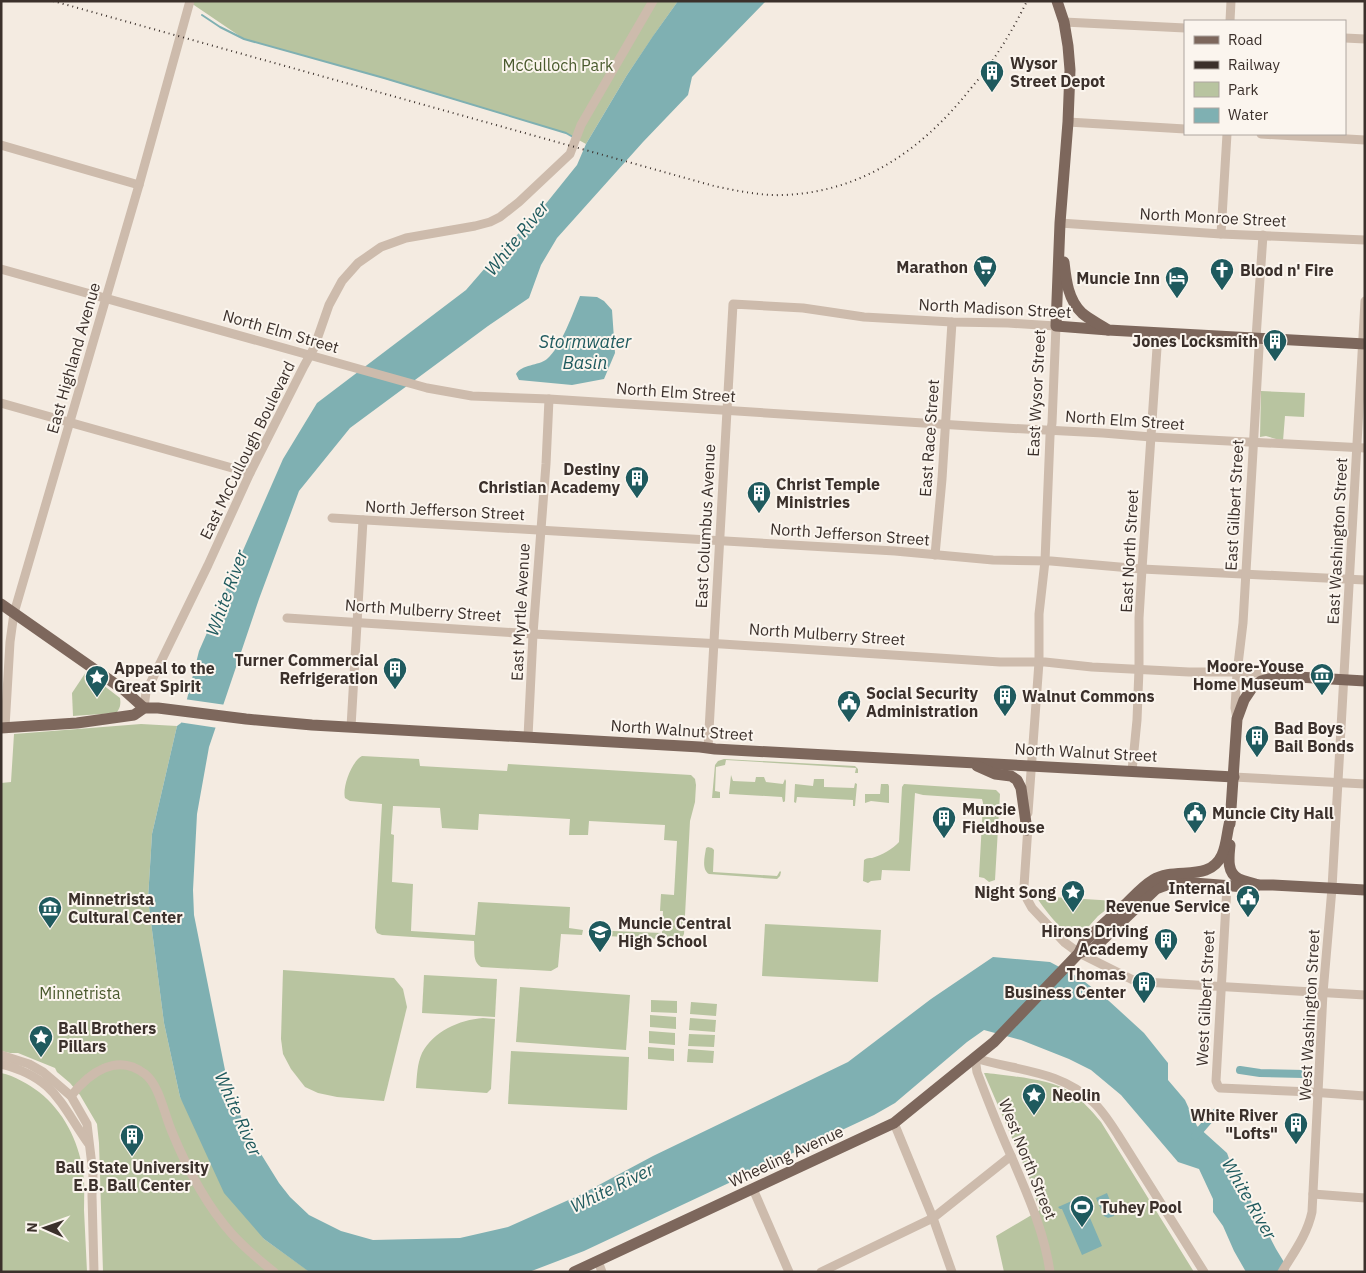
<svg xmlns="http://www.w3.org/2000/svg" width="1366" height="1273" font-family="'IBM Plex Sans',sans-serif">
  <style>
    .green { fill: #b8c4a0 }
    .water { fill: #7fb0b2 }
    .pier { fill: #f4ebe1 }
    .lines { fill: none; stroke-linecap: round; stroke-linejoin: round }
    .stream { stroke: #7fb0b2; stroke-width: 2 }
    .canal { stroke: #7fb0b2; stroke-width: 8 }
    .minor { stroke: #cdbbac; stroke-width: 9 }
    .major { stroke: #7d675c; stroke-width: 11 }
    .rail { stroke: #3b302b; stroke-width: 2; stroke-dasharray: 1 4; stroke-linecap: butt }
    .labels { text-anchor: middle; stroke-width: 4; stroke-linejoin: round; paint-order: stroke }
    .poi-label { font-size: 16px; font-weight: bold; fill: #3b302b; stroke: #fbf5ee; text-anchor: start }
    .park-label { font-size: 16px; fill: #4a5a2e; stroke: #fbf5ee }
    .street-label { font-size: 16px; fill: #3b302b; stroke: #fbf5ee }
    .water-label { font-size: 18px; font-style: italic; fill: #1f5a5e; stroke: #fbf5ee }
  </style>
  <rect width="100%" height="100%" fill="#f4ebe1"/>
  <g class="green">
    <path d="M188,1H678L656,32L627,75L586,144L566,133L369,74L244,39Z"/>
    <path d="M1261,391L1305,393L1304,417L1285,416L1283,441L1266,436L1260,437Z"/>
    <path d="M86,672L120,698C121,704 120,709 116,713L73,716L72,693Z"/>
    <path d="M141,724L177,726L152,834L148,899L164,1023L180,1097L264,1239L310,1272H103L99,1143L97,1124L80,1095L70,1083L57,1072L55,1068L18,1053H10L1,1051V783L11,782L14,734Z"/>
    <path d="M362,756L419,759L420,766L507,771L508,764L691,775L695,779L696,785L695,802L690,821L684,934L682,938L678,940L589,935V930L662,933L663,911H660L661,894L674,895L677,841L664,840L665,825L589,821L588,835H569L570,819L479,814L478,830L442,828L440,808L393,806L391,834L394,835L392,882L413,884L411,931L475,935L478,902L570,907L569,928L583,930L582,935L561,934L558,967L551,971L481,967C472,961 475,951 474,941L382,935L377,933L375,928L382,804L350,801L345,798C342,787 352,761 362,756Z"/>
    <path d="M724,759L855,766L858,769V773H855L856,768L726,760L725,765L716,767L715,791L720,792V798H712L715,765L718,761Z"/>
    <path d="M731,775L733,781L755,782L756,777H764L766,782L783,784L785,779L786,781L785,801L784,802H783L782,797L729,794Z"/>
    <path d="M814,779H824V787L854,788L855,783L857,784L855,806H853V800L797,797L796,803L794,802L795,784L813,786Z"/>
    <path d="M881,784H888L889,786V803L871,801L865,803V794H880Z"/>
    <path d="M904,784L996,790L1000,794L995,880L989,882L984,878L979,877L983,803L982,799L923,795L915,793L910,871L882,870L881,880L871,881L868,883L863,881L864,860C867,858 869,858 872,858C882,855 893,849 899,842L902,787Z"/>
    <path d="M708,847L712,848L714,850L713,872L777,876L780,871L781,872L780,876L777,879L709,874C701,869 705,856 706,848Z"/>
    <path d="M1036,896L1116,901V902L1098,916L1082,934L1074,937C1063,933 1042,907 1036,896Z"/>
    <path d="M765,924L881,930L878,982L762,976Z"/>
    <path d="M283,970L394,978L403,989L407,1007L384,1101L337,1097L318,1093L305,1087L291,1069L283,1054L281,1039Z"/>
    <path d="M424,975L497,979L495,1017L422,1013Z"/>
    <path d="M520,987L630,995L626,1050L516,1042Z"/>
    <path d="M651,1000L677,1001V1013L651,1012Z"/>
    <path d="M691,1002L717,1004L716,1016L690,1014Z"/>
    <path d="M650,1015L676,1017V1029L650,1027Z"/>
    <path d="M483,1018L495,1019L491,1089L487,1093L416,1088C417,1076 417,1064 422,1053C434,1031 459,1020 483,1018Z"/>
    <path d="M690,1018L716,1020L715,1032L689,1030Z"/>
    <path d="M649,1031L675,1033V1045L649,1043Z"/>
    <path d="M689,1034L715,1035L714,1047L688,1046Z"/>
    <path d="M648,1047L674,1049V1061L648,1059Z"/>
    <path d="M688,1049L714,1051L713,1063L687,1062Z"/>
    <path d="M511,1051L629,1057L627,1110L508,1104Z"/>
    <path d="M1,1073C15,1076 28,1084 39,1092C64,1112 78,1140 83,1171C85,1184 84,1197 84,1210C85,1230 86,1251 87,1272H1Z"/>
    <path d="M984,1073H987C1009,1076 1052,1079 1070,1092C1082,1100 1092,1111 1101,1122L1194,1272H1004L996,1236L1040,1210L1035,1197L1037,1196Z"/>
  </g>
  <g class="water">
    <path d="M678,1H766L692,77L688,95L643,142L557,238L541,265L529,298L488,326L350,428L299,491L259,599L209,747L197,814L193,890L194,915L227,1080L246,1130L279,1183L290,1197L309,1215L341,1231L373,1240L460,1238L508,1227L582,1194L653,1156L848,1062L931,999L993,957L1050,962L1080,978L1109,1001L1144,1033L1168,1063V1080L1185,1100L1197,1126L1227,1153L1235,1175L1250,1199L1276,1249L1290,1272H1246L1234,1251L1223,1226L1213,1212V1199L1199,1169L1178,1162L1121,1095L1091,1070L1069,1059L1021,1040L984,1030L967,1042L895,1103L874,1115L584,1251L529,1272H310L308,1271L264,1239L224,1193L180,1097L164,1023L148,899L152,834L177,726L181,723L199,651L283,459L317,403L466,290L492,260L536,216L577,165L586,144L627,75L653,36Z"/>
    <path d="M580,296L597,297L604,301L612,310L615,353L604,379L572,385L519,380L516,374C522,364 538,366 547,359C561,347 573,313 580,296Z"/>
    <path d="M1107,1193L1115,1213L1114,1216L1108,1218L1104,1216L1096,1198Z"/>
    <path d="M1081,1197L1102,1246L1082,1255L1062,1209H1060L1058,1207Z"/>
  </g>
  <path class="pier" d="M184,699L226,705L218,728L178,722Z"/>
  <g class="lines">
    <path class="stream" d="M202,15L220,27L244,39L384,78L566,133L573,137"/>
    <g class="canal">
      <path d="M1240,1070L1260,1073L1304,1074"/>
      <path d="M1195,1136L1215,1113"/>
    </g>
    <g class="minor">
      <path d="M1230,21L1231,1"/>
      <path d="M1064,22L1185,28"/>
      <path d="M1345,38L1365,39"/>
      <path d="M1068,122L1185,129"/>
      <path d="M1261,134L1365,140"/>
      <path d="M1,145L139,185"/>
      <path d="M1060,223L1221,234L1365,240"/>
      <path d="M1221,234L1227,134"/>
      <path d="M1,269L427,388L472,396L549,399L986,427L1103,433L1151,437L1365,448"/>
      <path d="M1,403L250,473"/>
      <path d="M332,518L895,551L993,560L1051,561L1142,569L1365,580"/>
      <path d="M935,555L942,479L952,322"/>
      <path d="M287,618L533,634L722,644L1000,662H1045L1092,667L1189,672H1241L1271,674L1279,676"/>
      <path d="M144,708L146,692L208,565L250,473L304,366L314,348L329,305L342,281L358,263L381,247L406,238L475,226L490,222L500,217L519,202L570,154L581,125L653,1"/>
      <path d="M1237,719L1235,708L1237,673L1243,623L1259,348L1256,338L1263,235"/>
      <path d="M5,727L10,642L14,613L139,185L190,1"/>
      <path d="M351,727L363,520"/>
      <path d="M528,737L533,634L546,464L549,399"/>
      <path d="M708,748L733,304L803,308L864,317L952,322L1008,323L1056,326L1052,423L1050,436L1045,561L1039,614V662L1028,813"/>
      <path d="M1132,771L1137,720L1139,669V618L1142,569L1158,333"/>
      <path d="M1234,777L1365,784"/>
      <path d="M1028,826L1024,886L1027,899L1032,908L1064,942L1079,953L1133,980L1144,982L1365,995"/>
      <path d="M1227,886L1216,1081L1218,1086L1220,1088L1311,1092L1365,1096"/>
      <path d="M1,1055L29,1064L43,1072L71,1096L87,1124L93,1174L92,1195L94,1272"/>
      <path d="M1,1064C54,1077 60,1103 88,1143"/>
      <path d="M71,1096C89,1073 117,1052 145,1074C160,1086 164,1114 172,1132C186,1166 207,1206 232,1234C245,1248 259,1260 274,1272"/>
      <path d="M894,1123L933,1218L952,1272"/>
      <path d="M753,1189L789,1272"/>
      <path d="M1313,1194L1365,1198"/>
      <path d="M598,1261L602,1272"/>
      <path d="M821,1272L933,1218L1011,1156"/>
      <path d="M1050,1272C1044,1231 1028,1196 1012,1158C999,1130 988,1101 977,1072L975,1058C1016,1071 1060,1070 1093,1102C1103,1111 1111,1124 1118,1135L1204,1272"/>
      <path d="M1282,1272C1294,1252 1307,1235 1312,1212L1323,993L1332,888L1365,301"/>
    </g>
    <g class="major">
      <path d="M1057,1L1064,22L1068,46L1070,70L1068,122L1060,223L1056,326L1108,330L1365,344"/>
      <path d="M1064,262C1066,280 1068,300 1082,313C1087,318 1101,325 1108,330"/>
      <path d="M1,604L124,690L144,708"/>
      <path d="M1,728L77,723L134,715L144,708H158L246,719L312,725L700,747L715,749L1234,777"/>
      <path d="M977,766L995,774L1011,776L1017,780L1021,788L1027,830"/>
      <path d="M1230,824L1237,719L1244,700L1252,688L1261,681L1281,676L1365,681"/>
      <path d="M1230,845C1229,856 1226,873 1239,879C1245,882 1252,882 1258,885"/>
      <path d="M1079,953L1094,948L1156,889C1165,885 1172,883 1181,882L1245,887L1258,885H1273L1365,890"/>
      <path d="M574,1272L894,1123L994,1042L1079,953L1084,942C1098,929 1112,916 1127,903C1135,895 1143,886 1153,880C1175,866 1209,883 1222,855C1227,845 1227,829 1231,817"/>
    </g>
    <path class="rail" d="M53,1L714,186C738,191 761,196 785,195C865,191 924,148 972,87C994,61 1012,32 1027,1"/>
  </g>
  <defs>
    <g id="building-pin" transform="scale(1.25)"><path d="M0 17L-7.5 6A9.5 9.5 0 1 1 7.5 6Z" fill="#1f5a5e" stroke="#fbf5ee"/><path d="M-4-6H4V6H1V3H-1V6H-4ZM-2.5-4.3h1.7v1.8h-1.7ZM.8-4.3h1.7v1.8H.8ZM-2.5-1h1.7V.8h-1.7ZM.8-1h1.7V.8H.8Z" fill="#fff"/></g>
    <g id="supermarket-pin" transform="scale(1.25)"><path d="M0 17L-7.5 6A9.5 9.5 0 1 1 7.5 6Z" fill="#1f5a5e" stroke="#fbf5ee"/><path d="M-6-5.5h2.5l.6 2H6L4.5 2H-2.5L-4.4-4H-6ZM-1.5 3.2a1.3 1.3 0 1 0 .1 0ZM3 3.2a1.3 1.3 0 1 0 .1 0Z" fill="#fff"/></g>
    <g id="church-pin" transform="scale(1.25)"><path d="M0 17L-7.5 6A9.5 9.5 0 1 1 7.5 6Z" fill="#1f5a5e" stroke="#fbf5ee"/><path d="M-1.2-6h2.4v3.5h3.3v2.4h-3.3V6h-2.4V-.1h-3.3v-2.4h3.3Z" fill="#fff"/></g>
    <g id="hotel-pin" transform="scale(1.25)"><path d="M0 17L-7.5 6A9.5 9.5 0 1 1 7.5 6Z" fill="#1f5a5e" stroke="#fbf5ee"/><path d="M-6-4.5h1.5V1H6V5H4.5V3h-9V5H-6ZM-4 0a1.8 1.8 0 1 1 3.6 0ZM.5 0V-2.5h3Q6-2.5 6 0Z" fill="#fff"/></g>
    <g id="museum-pin" transform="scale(1.25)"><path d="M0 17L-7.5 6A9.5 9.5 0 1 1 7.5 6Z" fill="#1f5a5e" stroke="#fbf5ee"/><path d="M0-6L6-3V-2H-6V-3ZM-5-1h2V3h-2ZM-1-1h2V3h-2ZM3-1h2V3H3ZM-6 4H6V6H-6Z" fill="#fff"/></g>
    <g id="sight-pin" transform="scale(1.25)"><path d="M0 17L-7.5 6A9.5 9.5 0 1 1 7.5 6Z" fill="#1f5a5e" stroke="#fbf5ee"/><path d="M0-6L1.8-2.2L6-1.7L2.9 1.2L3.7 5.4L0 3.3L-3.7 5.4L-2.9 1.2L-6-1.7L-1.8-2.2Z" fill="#fff"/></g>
    <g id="civic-pin" transform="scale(1.25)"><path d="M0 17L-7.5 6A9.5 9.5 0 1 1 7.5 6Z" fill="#1f5a5e" stroke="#fbf5ee"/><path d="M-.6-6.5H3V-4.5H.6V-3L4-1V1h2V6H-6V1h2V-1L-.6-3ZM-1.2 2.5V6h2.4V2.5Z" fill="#fff"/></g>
    <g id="school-pin" transform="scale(1.25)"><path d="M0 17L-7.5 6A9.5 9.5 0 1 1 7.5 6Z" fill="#1f5a5e" stroke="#fbf5ee"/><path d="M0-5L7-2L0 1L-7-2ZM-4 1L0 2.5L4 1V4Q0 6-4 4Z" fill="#fff"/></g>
    <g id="stadium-pin" transform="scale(1.25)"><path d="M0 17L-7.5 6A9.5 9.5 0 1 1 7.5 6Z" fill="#1f5a5e" stroke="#fbf5ee"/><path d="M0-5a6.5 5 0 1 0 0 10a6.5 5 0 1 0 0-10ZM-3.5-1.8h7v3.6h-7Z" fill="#fff"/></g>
  </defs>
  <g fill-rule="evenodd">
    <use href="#building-pin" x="992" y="72"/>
    <use href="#supermarket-pin" x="985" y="267"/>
    <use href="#church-pin" x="1222" y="270"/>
    <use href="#hotel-pin" x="1177" y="278"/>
    <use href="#building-pin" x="1275" y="341"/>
    <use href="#building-pin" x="637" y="478"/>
    <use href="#building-pin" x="759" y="493"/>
    <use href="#building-pin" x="395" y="669"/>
    <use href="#museum-pin" x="1322" y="675"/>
    <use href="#sight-pin" x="97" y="677"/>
    <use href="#building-pin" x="1005" y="696"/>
    <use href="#civic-pin" x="849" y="702"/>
    <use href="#building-pin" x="1257" y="737"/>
    <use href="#civic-pin" x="1195" y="813"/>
    <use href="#building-pin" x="944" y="818"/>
    <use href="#sight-pin" x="1073" y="892"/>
    <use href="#civic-pin" x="1248" y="897"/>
    <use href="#museum-pin" x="50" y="908"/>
    <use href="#school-pin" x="600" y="932"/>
    <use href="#building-pin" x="1166" y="940"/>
    <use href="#building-pin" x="1144" y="983"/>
    <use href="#sight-pin" x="41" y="1037"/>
    <use href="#sight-pin" x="1034" y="1095"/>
    <use href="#building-pin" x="1296" y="1124"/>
    <use href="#building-pin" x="132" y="1136"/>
    <use href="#stadium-pin" x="1082" y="1207"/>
  </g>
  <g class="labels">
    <g class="poi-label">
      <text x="1010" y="69">Wysor<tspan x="1010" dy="18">Street Depot</tspan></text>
      <text x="968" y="273" text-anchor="end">Marathon</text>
      <text x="1240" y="276">Blood n' Fire</text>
      <text x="1160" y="284" text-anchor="end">Muncie Inn</text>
      <text x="1258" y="347" text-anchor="end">Jones Locksmith</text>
      <text x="620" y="475" text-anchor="end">Destiny<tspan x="620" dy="18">Christian Academy</tspan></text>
      <text x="776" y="490">Christ Temple<tspan x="776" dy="18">Ministries</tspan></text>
      <text x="378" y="666" text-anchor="end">Turner Commercial<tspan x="378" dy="18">Refrigeration</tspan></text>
      <text x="1304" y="672" text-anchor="end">Moore-Youse<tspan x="1304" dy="18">Home Museum</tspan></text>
      <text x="114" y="674">Appeal to the<tspan x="114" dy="18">Great Spirit</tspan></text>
      <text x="866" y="699">Social Security<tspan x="866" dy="18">Administration</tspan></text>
      <text x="1022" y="702">Walnut Commons</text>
      <text x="1274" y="734">Bad Boys<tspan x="1274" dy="18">Bail Bonds</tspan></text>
      <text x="962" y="815">Muncie<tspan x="962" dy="18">Fieldhouse</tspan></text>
      <text x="1212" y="819">Muncie City Hall</text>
      <text x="1230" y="894" text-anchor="end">Internal<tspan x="1230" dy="18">Revenue Service</tspan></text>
      <text x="1056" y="898" text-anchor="end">Night Song</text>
      <text x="68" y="905">Minnetrista<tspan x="68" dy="18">Cultural Center</tspan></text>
      <text x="618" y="929">Muncie Central<tspan x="618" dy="18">High School</tspan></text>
      <text x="1148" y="937" text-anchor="end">Hirons Driving<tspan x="1148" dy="18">Academy</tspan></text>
      <text x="1126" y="980" text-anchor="end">Thomas<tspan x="1126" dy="18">Business Center</tspan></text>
      <text x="58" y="1034">Ball Brothers<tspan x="58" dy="18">Pillars</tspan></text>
      <text x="1052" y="1101">Neolin</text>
      <text x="1278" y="1121" text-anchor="end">White River<tspan x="1278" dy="18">"Lofts"</tspan></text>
      <text x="132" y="1173" text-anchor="middle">Ball State University<tspan x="132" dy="18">E.B. Ball Center</tspan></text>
      <text x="1100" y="1213">Tuhey Pool</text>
    </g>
    <g class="park-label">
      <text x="558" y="71">McCulloch Park</text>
      <text x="80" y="999">Minnetrista</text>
    </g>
    <g class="street-label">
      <text transform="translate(1213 217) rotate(3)" y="6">North Monroe Street</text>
      <text transform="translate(995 308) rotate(3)" y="6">North Madison Street</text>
      <text transform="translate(281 331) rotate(16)" y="6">North Elm Street</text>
      <text transform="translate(73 358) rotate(-74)" y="6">East Highland Avenue</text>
      <text transform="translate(676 392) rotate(4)" y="6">North Elm Street</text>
      <text transform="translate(1036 393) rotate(-87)" y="6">East Wysor Street</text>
      <text transform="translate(1125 420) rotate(4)" y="6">North Elm Street</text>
      <text transform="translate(929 438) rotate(-86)" y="6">East Race Street</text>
      <text transform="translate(247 450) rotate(-64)" y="6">East McCullough Boulevard</text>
      <text transform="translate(1234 505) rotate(-87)" y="6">East Gilbert Street</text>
      <text transform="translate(445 510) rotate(3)" y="6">North Jefferson Street</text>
      <text transform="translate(705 526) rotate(-87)" y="6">East Columbus Avenue</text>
      <text transform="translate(850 534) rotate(4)" y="6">North Jefferson Street</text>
      <text transform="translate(1337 541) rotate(-87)" y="6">East Washington Street</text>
      <text transform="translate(1129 551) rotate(-87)" y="6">East North Street</text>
      <text transform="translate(423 610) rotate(4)" y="6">North Mulberry Street</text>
      <text transform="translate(520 612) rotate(-87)" y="6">East Myrtle Avenue</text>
      <text transform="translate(827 634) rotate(4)" y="6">North Mulberry Street</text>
      <text transform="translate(682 730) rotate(4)" y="6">North Walnut Street</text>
      <text transform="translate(1086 752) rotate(3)" y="6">North Walnut Street</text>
      <text transform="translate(1205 998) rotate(-87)" y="6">West Gilbert Street</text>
      <text transform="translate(1309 1015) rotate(-87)" y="6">West Washington Street</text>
      <text transform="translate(786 1156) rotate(-25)" y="6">Wheeling Avenue</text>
      <text transform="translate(1028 1159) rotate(68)" y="6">West North Street</text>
    </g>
    <g class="water-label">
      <text transform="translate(517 238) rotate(-51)" y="6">White River</text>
      <text x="585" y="348">Stormwater<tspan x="585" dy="21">Basin</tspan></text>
      <text transform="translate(227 593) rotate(-70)" y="6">White River</text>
      <text transform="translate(238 1114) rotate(66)" y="6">White River</text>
      <text transform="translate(612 1188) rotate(-26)" y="6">White River</text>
      <text transform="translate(1249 1199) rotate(60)" y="6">White River</text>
    </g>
  </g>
  <rect width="1366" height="1273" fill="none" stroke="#3b302b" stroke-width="5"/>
  <rect x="1184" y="20" width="162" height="115" fill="#fbf5ee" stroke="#aea6a0"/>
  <rect x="1194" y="36" width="25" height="8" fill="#7d675c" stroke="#aea6a0"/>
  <text x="1228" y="45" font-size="15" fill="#3b302b">Road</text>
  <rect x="1194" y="61" width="25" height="8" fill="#3b302b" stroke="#aea6a0"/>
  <text x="1228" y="70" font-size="15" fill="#3b302b">Railway</text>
  <rect x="1194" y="82" width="25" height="15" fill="#b8c4a0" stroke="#aea6a0"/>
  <text x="1228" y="95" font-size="15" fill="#3b302b">Park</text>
  <rect x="1194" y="108" width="25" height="15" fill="#7fb0b2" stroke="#aea6a0"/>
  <text x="1228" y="120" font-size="15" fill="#3b302b">Water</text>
  <g transform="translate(45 1228) rotate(272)" stroke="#fbf5ee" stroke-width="4" paint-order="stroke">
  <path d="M0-4L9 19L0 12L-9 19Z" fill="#3b302b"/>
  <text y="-8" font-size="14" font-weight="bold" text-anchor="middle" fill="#3b302b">N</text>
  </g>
</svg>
